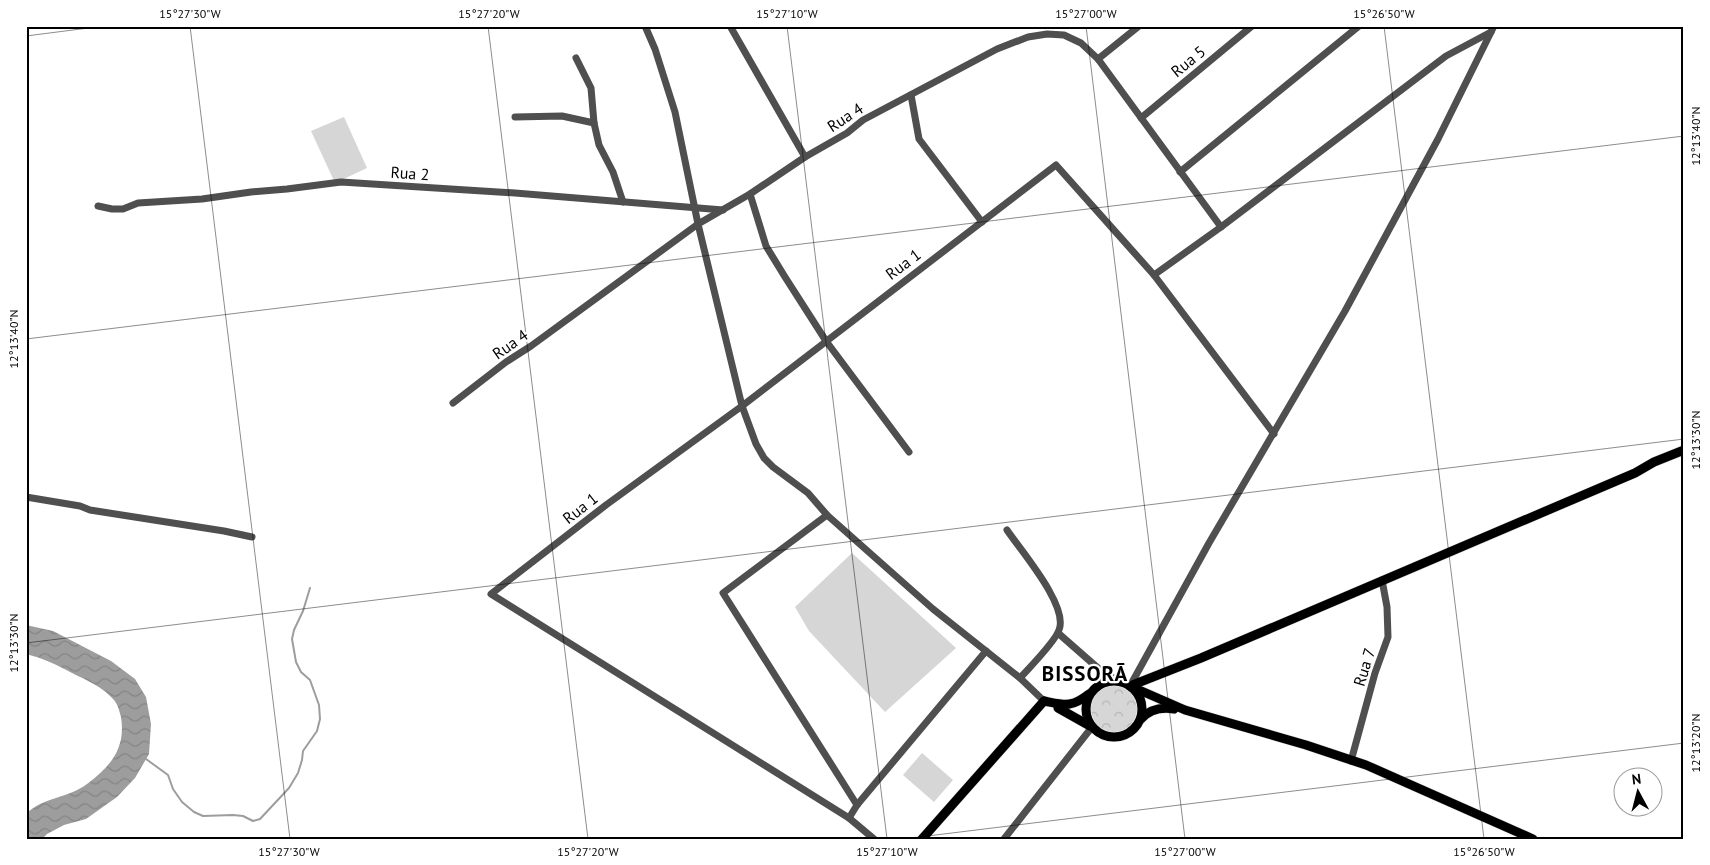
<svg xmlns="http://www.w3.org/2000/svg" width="1710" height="865" font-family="'PT Sans',sans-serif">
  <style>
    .forest { fill: url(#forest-crowns) }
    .garden { fill: #d6d6d6 }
    .water { fill: url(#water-waves) }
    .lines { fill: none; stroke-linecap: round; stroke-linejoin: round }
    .stream { stroke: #9d9d9d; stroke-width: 2 }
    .major-casing { stroke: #dbdbdb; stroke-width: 10 }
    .minor { stroke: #4f4f4f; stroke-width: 7 }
    .major { stroke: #000; stroke-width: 9 }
    .ticks { fill: none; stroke: #000; stroke-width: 1; stroke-opacity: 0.45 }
    .labels { text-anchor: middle; stroke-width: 4.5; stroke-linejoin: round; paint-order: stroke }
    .street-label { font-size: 16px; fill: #000; stroke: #fff }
    .district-label { font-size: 21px; font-weight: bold; letter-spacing: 1px; fill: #000; stroke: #fff }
    .neatline { fill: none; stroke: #000; stroke-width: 2 }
    .ticks-label { font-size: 12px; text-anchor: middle; fill: #000 }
  </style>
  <defs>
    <pattern id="forest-crowns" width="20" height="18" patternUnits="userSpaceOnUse" patternTransform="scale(1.25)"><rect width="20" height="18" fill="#d6d6d6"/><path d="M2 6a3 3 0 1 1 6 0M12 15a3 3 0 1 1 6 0" fill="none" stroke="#b6b6b6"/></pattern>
    <pattern id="water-waves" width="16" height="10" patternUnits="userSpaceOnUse" patternTransform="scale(1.25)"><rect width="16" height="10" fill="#9d9d9d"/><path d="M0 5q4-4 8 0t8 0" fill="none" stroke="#858585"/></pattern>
  </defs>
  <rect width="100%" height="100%" fill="#fff"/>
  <circle class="forest" cx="1114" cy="709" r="23"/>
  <g class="garden">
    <path d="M344,117L367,168L335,183L311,131Z"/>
    <path d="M852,553L956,648L885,712L809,631L795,607Z"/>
    <path d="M922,753L953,780L934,802L903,775Z"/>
  </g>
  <path class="water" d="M26,625L53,631L111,661L135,679L146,697L151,724L149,754L135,778L117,797L86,819L64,825L47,834L42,839H26V814C43,797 69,798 87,784C111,766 126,748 121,717C119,710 118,705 114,700C103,687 86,680 72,673C57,665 43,658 26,654Z"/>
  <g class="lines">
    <path class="stream" d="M146,759L168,775L173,789L182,802L194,812L203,816L233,815L243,816L253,821L260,819L289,788L298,773L302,760L303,751L317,731L320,719L319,705L310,680L301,672L296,662L292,639L294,630L303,611L310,588"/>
    <g class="major-casing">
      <g id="major">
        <circle cx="1114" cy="709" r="28"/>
        <path d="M1130,686L1201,658L1635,473L1654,462L1684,450"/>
        <path d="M1130,686L1185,710L1306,745L1366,765L1533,839"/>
        <path d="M1044,701C1065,705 1071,708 1089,694"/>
        <path d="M1058,708L1090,726"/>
        <path d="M1141,719C1150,709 1161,707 1174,709"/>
        <path d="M922,839L1044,701"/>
      </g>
    </g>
    <g class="minor">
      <path d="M645,26L655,49L675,112L698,224L742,406L756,444L764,458L773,467L808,493L827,515L933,609L1020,678L1044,701"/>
      <path d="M730,26L805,157"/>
      <path d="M576,58L591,88L594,123L599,145L613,172L623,202"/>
      <path d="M1098,59L1139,26"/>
      <path d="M911,95L919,139L982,222"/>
      <path d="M515,117L562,116L594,123"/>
      <path d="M1141,118L1252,26"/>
      <path d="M1180,172L1359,26"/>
      <path d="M750,194L766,246L785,277L826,341L909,452"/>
      <path d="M98,206L112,209H123L138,203L202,199L251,192L287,189L341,182L515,193L723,210"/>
      <path d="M1154,275L1221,227L1446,56L1491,32"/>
      <path d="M453,403L506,362L531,346L698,224L750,194L805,157L847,133L863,120L997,49L1028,37L1047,34L1064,35L1081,43L1098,59L1221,227"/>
      <path d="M26,497L80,506L90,510L224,531L252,537"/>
      <path d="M827,515L723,593L857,805"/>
      <path d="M1007,530C1021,551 1069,606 1059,630C1055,642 1029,668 1020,678"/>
      <path d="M1058,633L1099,669L1120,682"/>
      <path d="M1130,686L1209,543L1345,311L1438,139L1494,26"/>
      <path d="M1096,688L1100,679L1099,669"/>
      <path d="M1351,761L1375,673L1388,637L1387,607L1382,580"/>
      <path d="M849,818L857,805L986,651"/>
      <path d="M874,839L849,818L491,594L606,505L742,406L1056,165L1154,275L1274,434"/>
      <path d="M1004,839L1092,727"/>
    </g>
    <use href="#major" class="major"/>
  </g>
  <path class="ticks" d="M190,26L290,839M488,26L588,839M787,26L887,839M1086,26L1185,839M1384,26L1484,839M1683,26L1684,34M26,36L104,26M26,339L1684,136M26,643L1684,439M903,839L1684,743"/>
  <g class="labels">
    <g class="street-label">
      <text transform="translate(1188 61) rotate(-39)" y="6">Rua 5</text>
      <text transform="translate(845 117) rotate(-33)" y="6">Rua 4</text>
      <text transform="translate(410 173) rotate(4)" y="6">Rua 2</text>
      <text transform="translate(903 264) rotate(-37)" y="6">Rua 1</text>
      <text transform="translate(510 344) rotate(-35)" y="6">Rua 4</text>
      <text transform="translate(580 508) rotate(-38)" y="6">Rua 1</text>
      <text transform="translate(1364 667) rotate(-73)" y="6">Rua 7</text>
    </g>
    <g class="district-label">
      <text x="1085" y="681">BISSORÃ</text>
    </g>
  </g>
  <rect width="1710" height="865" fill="none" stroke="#ffffff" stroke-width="55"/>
  <g transform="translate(1638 792) rotate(353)"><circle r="24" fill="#ffffff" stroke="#999999"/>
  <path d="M0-4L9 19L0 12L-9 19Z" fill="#000000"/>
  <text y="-8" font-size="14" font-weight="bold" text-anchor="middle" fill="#000000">N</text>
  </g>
  <rect x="28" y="28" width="1654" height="810" class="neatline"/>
  <g class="ticks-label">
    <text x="190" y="18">15°27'30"W</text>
    <text x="489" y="18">15°27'20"W</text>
    <text x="787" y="18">15°27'10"W</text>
    <text x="1086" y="18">15°27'00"W</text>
    <text x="1384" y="18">15°26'50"W</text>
    <text transform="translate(1696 136) rotate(-90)" y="4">12°13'40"N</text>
    <text transform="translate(14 339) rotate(-90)" y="4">12°13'40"N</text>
    <text transform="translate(1696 440) rotate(-90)" y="4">12°13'30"N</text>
    <text transform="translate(14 643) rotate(-90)" y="4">12°13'30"N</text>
    <text transform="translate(1696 743) rotate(-90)" y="4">12°13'20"N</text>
    <text x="289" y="856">15°27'30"W</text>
    <text x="588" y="856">15°27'20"W</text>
    <text x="887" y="856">15°27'10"W</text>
    <text x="1185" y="856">15°27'00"W</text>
    <text x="1484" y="856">15°26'50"W</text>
  </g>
</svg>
